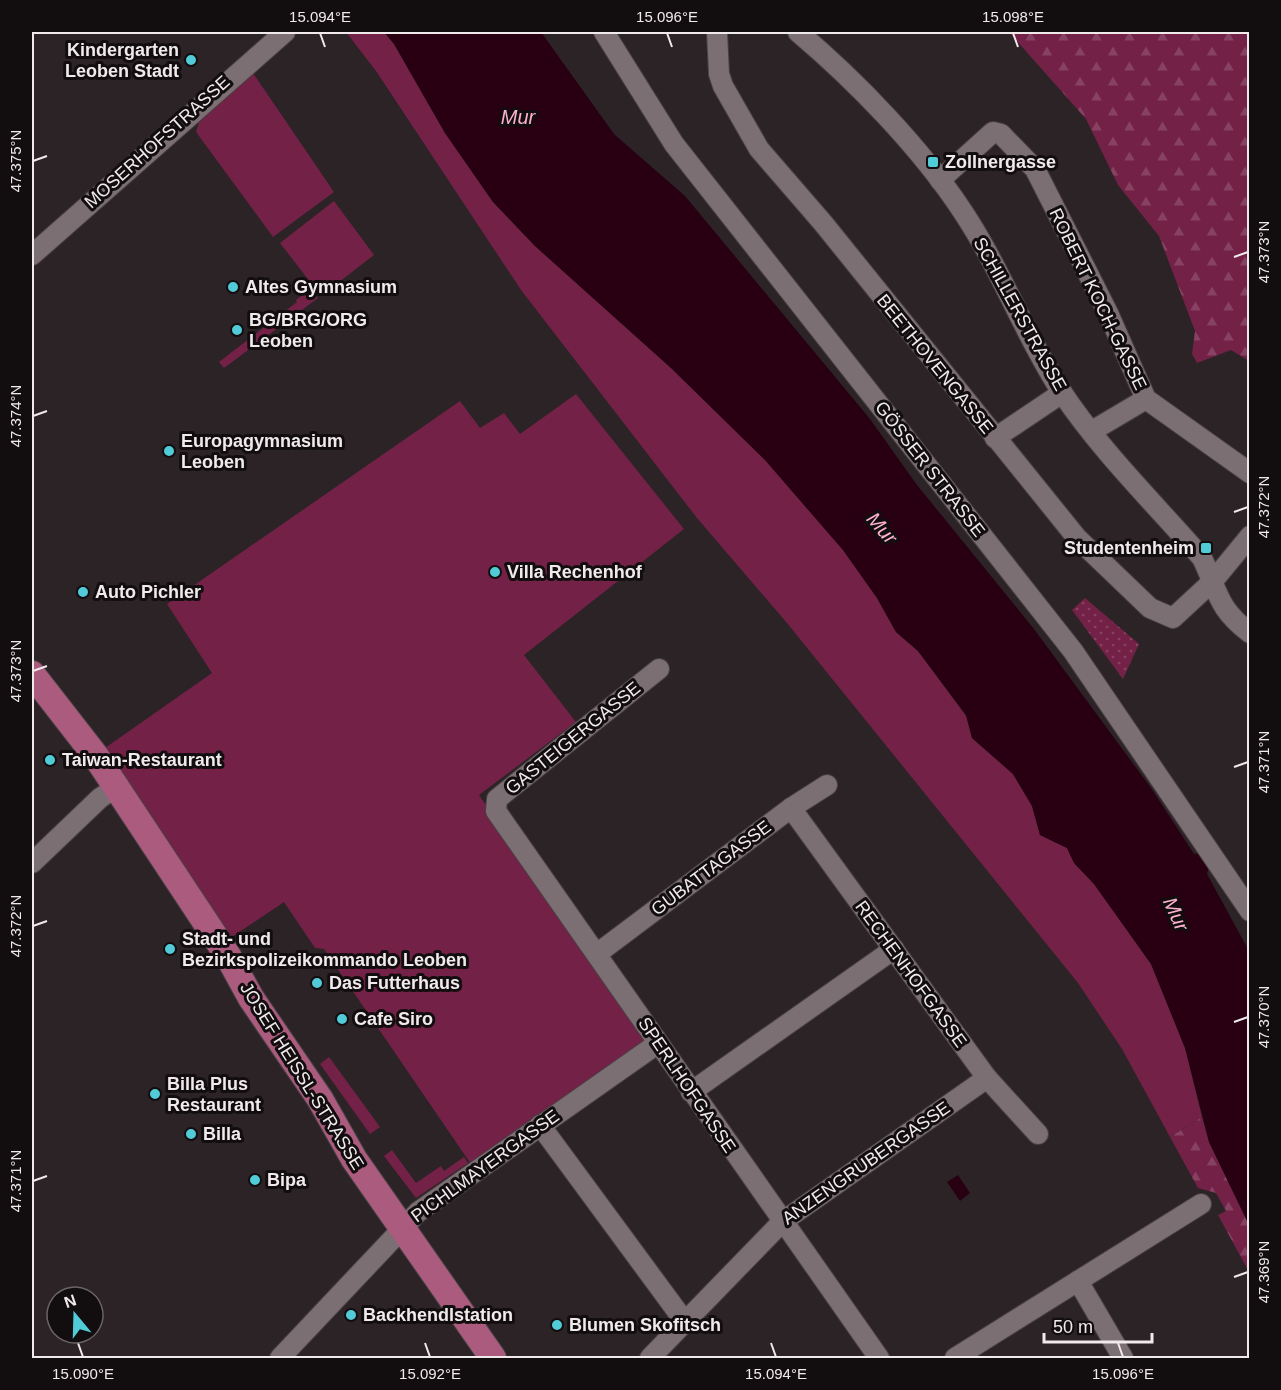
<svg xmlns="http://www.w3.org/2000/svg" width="1281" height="1390" font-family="Arial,sans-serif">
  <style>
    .green { fill: #732147 }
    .forest { fill: url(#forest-firs) }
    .park { fill: url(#park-dots) }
    .water { fill: #280012 }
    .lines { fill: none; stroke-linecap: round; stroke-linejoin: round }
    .minor-casing { stroke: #494144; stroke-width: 22 }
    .major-casing { stroke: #494144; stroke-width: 28 }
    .minor { stroke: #7b6f73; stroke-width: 20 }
    .major { stroke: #aa5b7e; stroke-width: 26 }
    .ticks { fill: none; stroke: #f1eaec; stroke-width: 2 }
    .poi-dot { fill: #52cbd8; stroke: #120d0f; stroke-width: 2 }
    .labels { text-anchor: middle; stroke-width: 6; stroke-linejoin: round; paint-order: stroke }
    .poi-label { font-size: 18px; font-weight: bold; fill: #f1eaec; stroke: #120d0f; text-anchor: start }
    .street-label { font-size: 18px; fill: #f1eaec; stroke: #120d0f }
    .water-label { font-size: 20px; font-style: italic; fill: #fdb1cd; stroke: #120d0f }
    .neatline { fill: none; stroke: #f1eaec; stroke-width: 2 }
    .ticks-label { font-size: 15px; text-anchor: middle; fill: #f1eaec }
  </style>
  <defs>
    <pattern id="forest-firs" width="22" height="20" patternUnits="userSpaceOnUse" patternTransform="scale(1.5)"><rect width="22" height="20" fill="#732147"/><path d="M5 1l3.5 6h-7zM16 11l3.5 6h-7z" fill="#874162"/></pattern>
    <pattern id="park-dots" width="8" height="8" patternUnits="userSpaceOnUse" patternTransform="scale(1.5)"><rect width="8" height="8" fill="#732147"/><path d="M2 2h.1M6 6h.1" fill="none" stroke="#874162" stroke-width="1.8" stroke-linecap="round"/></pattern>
  </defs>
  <rect width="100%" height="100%" fill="#2c2326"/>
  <g class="green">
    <path d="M346,32H384L394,44L445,133L493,202L535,246L671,368L765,460L843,550L877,598L896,632L918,651L966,716L972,738L1013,774L1032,806L1040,835L1067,848L1074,863L1094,884L1151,964L1185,1048L1202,1117L1170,1137L1122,1049L1078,983L787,623L697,518L521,290L376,71Z"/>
    <path d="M253,73L334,192L273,237L196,132L199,122Z"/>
    <path d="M334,201L374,255L321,296L280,243Z"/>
    <path d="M311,288L318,298L224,368L219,362L297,302L296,300Z"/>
    <path d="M576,394L684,529L524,655L576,722L479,795L648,1042L473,1167L324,949L315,948L284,902L220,945L95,755L212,673L167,604L460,401L480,428L504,413L520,434Z"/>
    <path d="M329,1057L380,1127L370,1134L320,1064Z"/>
    <path d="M392,1150L416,1183L441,1166L444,1171L464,1157L468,1163L416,1198L384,1156Z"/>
  </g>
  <g class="forest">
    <path d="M1009,32H1249V361L1231,350L1197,363L1192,354L1195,331L1159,236L1118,185L1086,119Z"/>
    <path d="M1202,1117L1209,1142L1249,1225V1272L1218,1215L1226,1211L1216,1193L1198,1188L1170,1137Z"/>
  </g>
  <path class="park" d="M1085,598L1139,644L1123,679L1072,610Z"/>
  <g class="water">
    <path d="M384,32H541L614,134L685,196L870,419L917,485L1034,629L1151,788L1194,854L1201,853L1209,866L1207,874L1249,951V1225L1209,1142L1185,1048L1151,964L1094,884L1074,863L1067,848L1040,835L1032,806L1013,774L972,738L966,715L918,651L896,632L877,598L843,550L765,460L671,368L535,246L493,202L445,133L394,44Z"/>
    <path d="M958,1175L970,1193L960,1201L947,1182Z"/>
  </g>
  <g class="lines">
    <g class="minor-casing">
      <g id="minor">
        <path d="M604,32L674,144L1073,651L1250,911"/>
        <path d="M717,32L719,74L723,86L759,149L823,223L1077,538L1150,608L1173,618L1213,581L1250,536"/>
        <path d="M798,32C856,81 921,148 963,212C1001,269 1024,334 1061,391C1099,449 1156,505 1202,558C1219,593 1217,608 1250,633"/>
        <path d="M940,180L993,132L1001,134L1035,169L1108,313L1146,399L1250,473"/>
        <path d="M32,255L285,32"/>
        <path d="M1092,431L1146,399"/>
        <path d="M995,438L1062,393"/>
        <path d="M659,669L497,799L496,811L879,1358"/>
        <path d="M791,808L987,1078L1038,1134"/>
        <path d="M32,863L100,798L115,788"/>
        <path d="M598,953L791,808L827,785"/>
        <path d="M691,1092L894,949"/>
        <path d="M540,1125L685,1322"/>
        <path d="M1078,1281L1123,1358"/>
        <path d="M280,1358L418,1212L657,1044"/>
        <path d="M650,1358L782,1222L987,1078"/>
        <path d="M955,1358L1201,1204"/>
      </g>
    </g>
    <g class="major-casing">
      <path id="major" d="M32,674L95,755L228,956L251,998L320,1099L354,1159L493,1358"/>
    </g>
    <use href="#minor" class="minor"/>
    <use href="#major" class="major"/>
  </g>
  <path class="ticks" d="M320,33L325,47M667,33L672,47M1013,33L1018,47M33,161L47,156M1234,257L1248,252M33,416L47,411M1234,512L1248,507M33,671L47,666M1234,767L1248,762M33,926L47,921M1234,1022L1248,1017M33,1181L47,1176M1234,1277L1248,1272M78,1343L83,1357M425,1343L430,1357M771,1343L776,1357M1118,1343L1123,1357"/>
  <g class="poi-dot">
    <circle cx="191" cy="60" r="6"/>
    <rect x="927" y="156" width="12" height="12" rx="3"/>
    <circle cx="233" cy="287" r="6"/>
    <circle cx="237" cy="330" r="6"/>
    <circle cx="169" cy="451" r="6"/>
    <rect x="1200" y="542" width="12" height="12" rx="3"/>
    <circle cx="495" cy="572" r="6"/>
    <circle cx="83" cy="592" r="6"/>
    <circle cx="50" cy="760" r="6"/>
    <circle cx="170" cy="949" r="6"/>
    <circle cx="317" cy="983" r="6"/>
    <circle cx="342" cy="1019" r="6"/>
    <circle cx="155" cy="1094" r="6"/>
    <circle cx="191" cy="1134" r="6"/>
    <circle cx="255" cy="1180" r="6"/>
    <circle cx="351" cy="1315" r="6"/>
    <circle cx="557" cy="1325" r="6"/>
  </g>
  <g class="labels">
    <g class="poi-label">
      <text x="179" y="56" text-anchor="end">Kindergarten<tspan x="179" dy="21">Leoben Stadt</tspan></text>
      <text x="945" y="168">Zollnergasse</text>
      <text x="245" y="293">Altes Gymnasium</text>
      <text x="249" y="326">BG/BRG/ORG<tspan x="249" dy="21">Leoben</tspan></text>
      <text x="181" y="447">Europagymnasium<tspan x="181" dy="21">Leoben</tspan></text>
      <text x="1194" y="554" text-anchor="end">Studentenheim</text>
      <text x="507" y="578">Villa Rechenhof</text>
      <text x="95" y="598">Auto Pichler</text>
      <text x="62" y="766">Taiwan-Restaurant</text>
      <text x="182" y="945">Stadt- und<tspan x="182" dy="21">Bezirkspolizeikommando Leoben</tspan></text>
      <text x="329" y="989">Das Futterhaus</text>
      <text x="354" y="1025">Cafe Siro</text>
      <text x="167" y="1090">Billa Plus<tspan x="167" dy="21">Restaurant</tspan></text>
      <text x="203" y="1140">Billa</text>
      <text x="267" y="1186">Bipa</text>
      <text x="363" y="1321">Backhendlstation</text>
      <text x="569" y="1331">Blumen Skofitsch</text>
    </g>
    <g class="street-label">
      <text transform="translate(157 142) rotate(-42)" y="6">MOSERHOFSTRASSE</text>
      <text transform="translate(1098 299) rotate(64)" y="6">ROBERT KOCH-GASSE</text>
      <text transform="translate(1020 314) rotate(61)" y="6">SCHILLERSTRASSE</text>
      <text transform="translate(935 364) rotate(51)" y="6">BEETHOVENGASSE</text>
      <text transform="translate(930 469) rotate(52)" y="6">GÖSSER STRASSE</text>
      <text transform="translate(573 738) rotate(-39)" y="6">GASTEIGERGASSE</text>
      <text transform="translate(711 868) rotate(-37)" y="6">GUBATTAGASSE</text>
      <text transform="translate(911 974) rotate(54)" y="6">RECHENHOFGASSE</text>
      <text transform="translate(302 1076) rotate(58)" y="6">JOSEF HEISSL-STRASSE</text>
      <text transform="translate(687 1085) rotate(56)" y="6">SPERLHOFGASSE</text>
      <text transform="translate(866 1163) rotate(-35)" y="6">ANZENGRUBERGASSE</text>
      <text transform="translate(485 1166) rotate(-36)" y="6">PICHLMAYERGASSE</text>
    </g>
    <g class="water-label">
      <text x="518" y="124">Mur</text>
      <text transform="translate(882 528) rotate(49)" y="7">Mur</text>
      <text transform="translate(1176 914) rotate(65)" y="7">Mur</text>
    </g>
  </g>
  <rect width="1281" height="1390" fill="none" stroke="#120d0f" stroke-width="66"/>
  <g transform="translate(75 1315) rotate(341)"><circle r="28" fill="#120d0f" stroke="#6b6567" stroke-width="1.5"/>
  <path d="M0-4.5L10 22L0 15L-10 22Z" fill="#52cbd8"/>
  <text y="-9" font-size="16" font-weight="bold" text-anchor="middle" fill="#f1eaec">N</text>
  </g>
  <path d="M1044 1333v9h108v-9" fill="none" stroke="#f1eaec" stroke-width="3"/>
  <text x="1053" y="1333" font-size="18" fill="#f1eaec" stroke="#120d0f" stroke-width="4.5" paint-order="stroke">50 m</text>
  <rect x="33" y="33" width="1215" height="1324" class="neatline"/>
  <g class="ticks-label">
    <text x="320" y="22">15.094°E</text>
    <text x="667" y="22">15.096°E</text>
    <text x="1013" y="22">15.098°E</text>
    <text transform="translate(16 161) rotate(-90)" y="5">47.375°N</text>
    <text transform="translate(1264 252) rotate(-90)" y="5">47.373°N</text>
    <text transform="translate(16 416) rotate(-90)" y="5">47.374°N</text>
    <text transform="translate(1264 507) rotate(-90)" y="5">47.372°N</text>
    <text transform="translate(16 671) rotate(-90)" y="5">47.373°N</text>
    <text transform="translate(1264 762) rotate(-90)" y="5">47.371°N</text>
    <text transform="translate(16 926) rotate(-90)" y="5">47.372°N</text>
    <text transform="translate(1264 1017) rotate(-90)" y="5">47.370°N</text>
    <text transform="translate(16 1181) rotate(-90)" y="5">47.371°N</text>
    <text transform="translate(1264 1272) rotate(-90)" y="5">47.369°N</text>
    <text x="83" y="1379">15.090°E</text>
    <text x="430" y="1379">15.092°E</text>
    <text x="776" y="1379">15.094°E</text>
    <text x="1123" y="1379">15.096°E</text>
  </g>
</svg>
